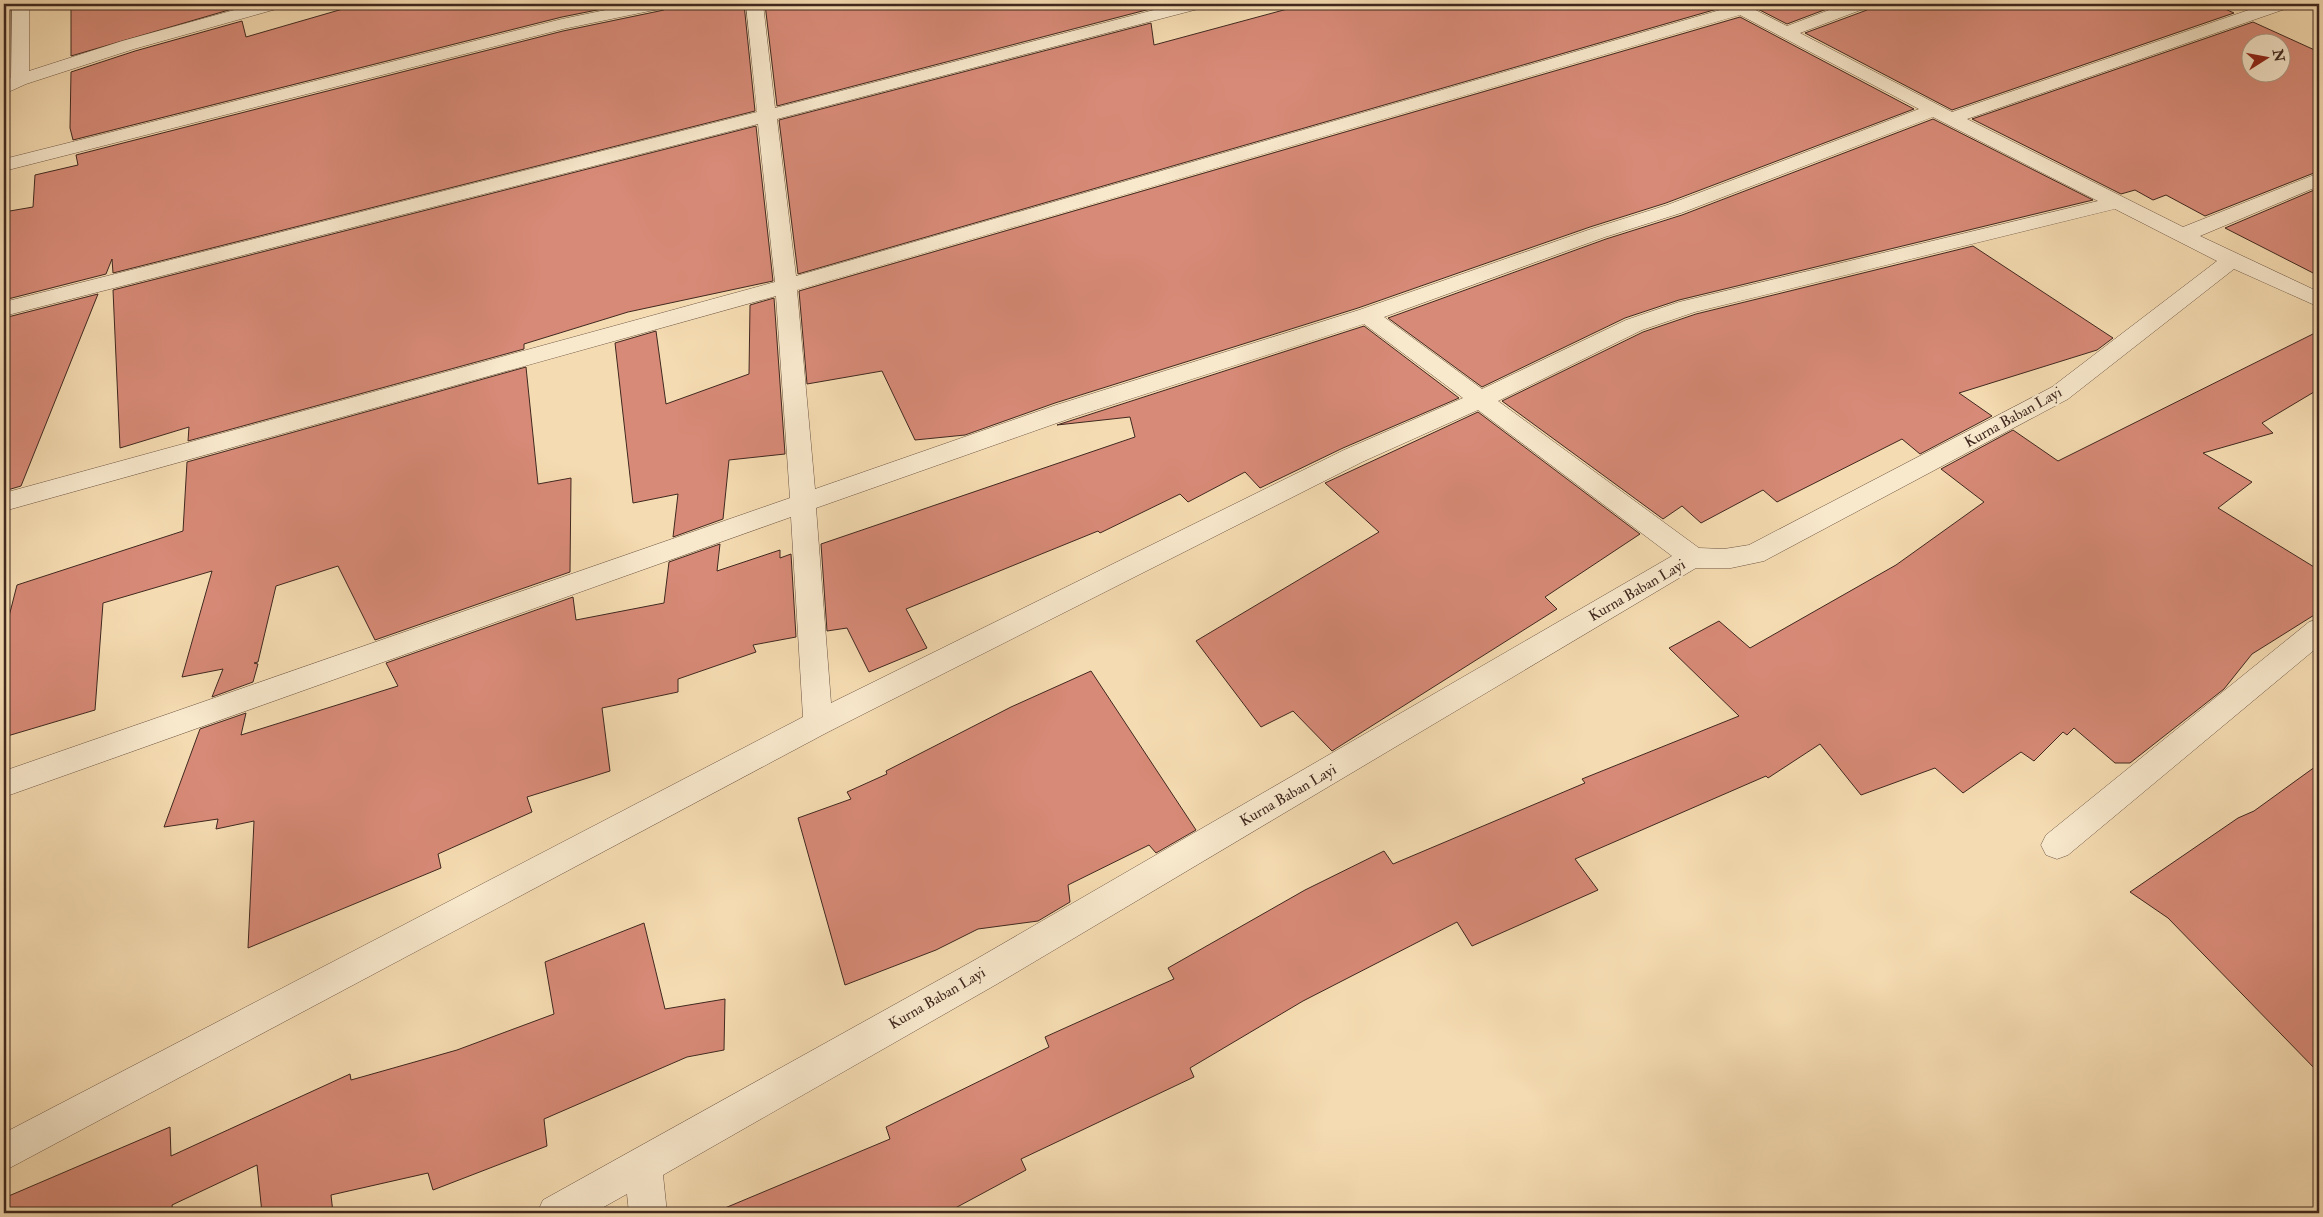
<svg xmlns="http://www.w3.org/2000/svg" width="2323" height="1217" font-family="'IM FELL Double Pica',serif">
  <style>
    .building { fill: #d78a77; stroke: #40281f; fill-rule: evenodd }
    .lines { fill: none; stroke-linecap: round; stroke-linejoin: round }
    .minor-casing { stroke: #6d5544; stroke-width: 1 }
    .minor { fill: #f8e8cc; fill-rule: evenodd }
    .labels { text-anchor: middle; stroke-width: 5; stroke-linejoin: round; paint-order: stroke }
    .street-label { font-size: 15px; fill: #40281f; stroke: #f8e8cc }
  </style>
  <rect width="100%" height="100%" fill="#f5dbb1"/>
  <filter id="stains"><feTurbulence type="fractalNoise" baseFrequency=".004" numOctaves="4"/><feColorMatrix values="0 0 0 0 .2 0 0 0 0 .09 0 0 0 0 .02 0 0 0 .5 -.17"/></filter>
  <radialGradient id="worn" r=".72"><stop offset=".6" stop-color="#630" stop-opacity="0"/><stop offset="1" stop-color="#630" stop-opacity=".3"/></radialGradient>
  <g class="building">
    <path d="M71,4H238L239,7L71,56Z"/>
    <path d="M360,4H627L562,17L73,140L70,128L71,72L135,51L242,21L246,37Z"/>
    <path d="M669,4H744L755,111L113,273L112,259L106,274L4,300V212L33,207L35,175L78,165L76,155L563,31L664,10Z"/>
    <path d="M765,4H1149L1150,9L777,106Z"/>
    <path d="M1306,4H1722L1724,7L798,274L779,120L1151,23L1154,45Z"/>
    <path d="M1748,4H1840L1787,24Z"/>
    <path d="M1870,4H2214L2234,13L1952,110L1805,33L1867,10Z"/>
    <path d="M1740,17L1914,109L1666,203L1590,227L1358,308L1055,403L965,435L915,440L882,371L807,384L799,291Z"/>
    <path d="M2253,22L2319,52V171L2205,216L2166,195L2153,200L2135,190L2121,194L1972,119ZM2250,42H2280V72H2250Z"/>
    <path d="M1933,119L2093,200L1679,300L1625,318L1482,387L1388,318L1606,239L1682,215Z"/>
    <path d="M756,126L773,281L628,312L524,344V349L188,441L189,427L120,448L113,290Z"/>
    <path d="M2319,188V276L2225,228Z"/>
    <path d="M1973,246L2113,338L2097,350L1959,393L1992,416L1920,454L1902,439L1777,502L1763,490L1701,523L1682,506L1663,519L1502,401L1643,332L1696,314Z"/>
    <path d="M98,294L21,486L4,491V318Z"/>
    <path d="M774,298L785,454L729,460L723,519L673,537L678,494L633,503L615,343L656,331L666,404L749,374L750,305Z"/>
    <path d="M1364,326L1459,398L1343,448L1260,488L1245,472L1188,502L1180,494L1100,533L1098,531L906,609L927,648L869,672L847,628L827,631L821,544L1135,437L1130,417L1057,425Z"/>
    <path d="M2319,331V389L2262,423L2273,433L2203,453L2252,482L2218,508L2319,570V612L2252,654L2224,689L2130,763H2115L2074,728L2067,735L2063,732L2034,761L2021,752L1963,793L1935,768L1861,795L1820,744L1768,778L1766,776L1575,859L1598,890L1472,946L1457,922L1303,1001L1190,1068L1194,1077L1021,1159L1026,1170L946,1213H713L890,1139L886,1127L1049,1047L1045,1037L1174,979L1168,968L1305,890L1384,851L1393,864L1585,783L1582,779L1739,716L1669,648L1719,621L1750,648L1896,565L1984,502L1941,469L2013,430L2058,461Z"/>
    <path d="M526,367L538,484L571,478L570,572L375,640L338,566L276,586L258,662L254,663L258,664L253,682L212,697L223,669L182,677L212,571L103,603L95,710L4,737V636L17,585L183,531L187,462Z"/>
    <path d="M1478,412L1640,534L1545,597L1557,609L1332,751L1293,711L1261,727L1196,641L1379,532L1325,483Z"/>
    <path d="M720,544L717,571L780,550V558L791,554L796,637L753,645L756,652L678,679V692L602,708L610,771L527,797L532,812L438,854L441,868L248,948L254,821L216,829L218,819L164,827L200,729L246,713L241,735L398,686L386,663L573,597L576,620L664,603L669,562Z"/>
    <path d="M1091,671L1196,830L1156,853L1149,845L1068,885L1070,902L1038,921L978,929L936,950L845,985L798,818L851,799L847,792L887,774L886,771L1011,707Z"/>
    <path d="M2319,764V1073L2168,918L2130,892L2238,818L2254,811Z"/>
    <path d="M644,923L665,1009L725,999L724,1050L687,1057L544,1119L547,1146L433,1190L428,1173L331,1195L333,1213H262L257,1165L172,1205L173,1213H4V1198L170,1127L171,1156L350,1074L351,1080L457,1050L554,1014L545,962Z"/>
  </g>
  <g class="lines">
    <g class="minor-casing">
      <g id="minor">
        <path d="M12,4H29V71L122,41L256,4H283L280,8L134,49L26,84L4,94V81L11,77Z"/>
        <path d="M635,4H667L664,8L563,29L4,171V159L562,19Z"/>
        <path d="M746,4H763L775,108L1177,4H1205L1202,8L777,119L796,276L1727,8L1724,4H1744L1787,26L1845,4H1868L1866,8L1800,33L1952,112L2266,4H2290L2288,8L1967,119L2183,227L2319,173V186L2200,236L2319,292V307L2234,269L2068,399L1764,561L1731,568H1696L997,984L663,1175L667,1213H629L627,1194L593,1213H537L543,1200L973,961L1672,556L1478,410L1362,462L828,732L4,1171V1133L803,717L791,517L4,797V771L790,498L776,296L4,511V493L775,282L758,124L4,316V302L757,112ZM1740,15L1919,109L1667,205L1591,229L1359,310L1056,405L815,489L797,290ZM1933,117L2098,201L1679,302L1626,320L1482,389L1384,317L1605,237L1681,213ZM2115,209L2217,261L2052,387L1749,545L1724,549L1699,548L1498,401L1642,330L1695,312ZM1364,324L1463,398L1344,450L831,703L816,508L1074,417Z"/>
        <path d="M2319,619V646L2068,855L2057,859L2046,855L2041,845L2046,835L2309,622Z"/>
      </g>
    </g>
    <use href="#minor" class="minor"/>
  </g>
  <g class="labels">
    <g class="street-label">
      <text transform="translate(2013 417) rotate(-29)" y="5">Kurna Baban Layi</text>
      <text transform="translate(1637 590) rotate(-30)" y="5">Kurna Baban Layi</text>
      <text transform="translate(1288 795) rotate(-30)" y="5">Kurna Baban Layi</text>
      <text transform="translate(937 998) rotate(-30)" y="5">Kurna Baban Layi</text>
    </g>
  </g>
  <rect width="2323" height="1217" fill="none" stroke="#f5dbb1" stroke-width="20"/>
  <rect x="5" y="5" width="2313" height="1207" fill="none" stroke="#40281f" stroke-width="2.5"/>
  <rect x="10" y="10" width="2303" height="1197" fill="none" stroke="#40281f"/>
  <g transform="translate(2266 58) rotate(79)"><circle r="24" fill="#f8e8cc" stroke="#ae9b87"/>
  <path d="M0-4L9 19L0 12L-9 19Z" fill="#8f2418"/>
  <text y="-8" font-size="14" font-weight="bold" text-anchor="middle" fill="#40281f">N</text>
  </g>
  <rect width="100%" height="100%" filter="url(#stains)"/>
  <rect width="100%" height="100%" fill="url(#worn)"/>
</svg>
